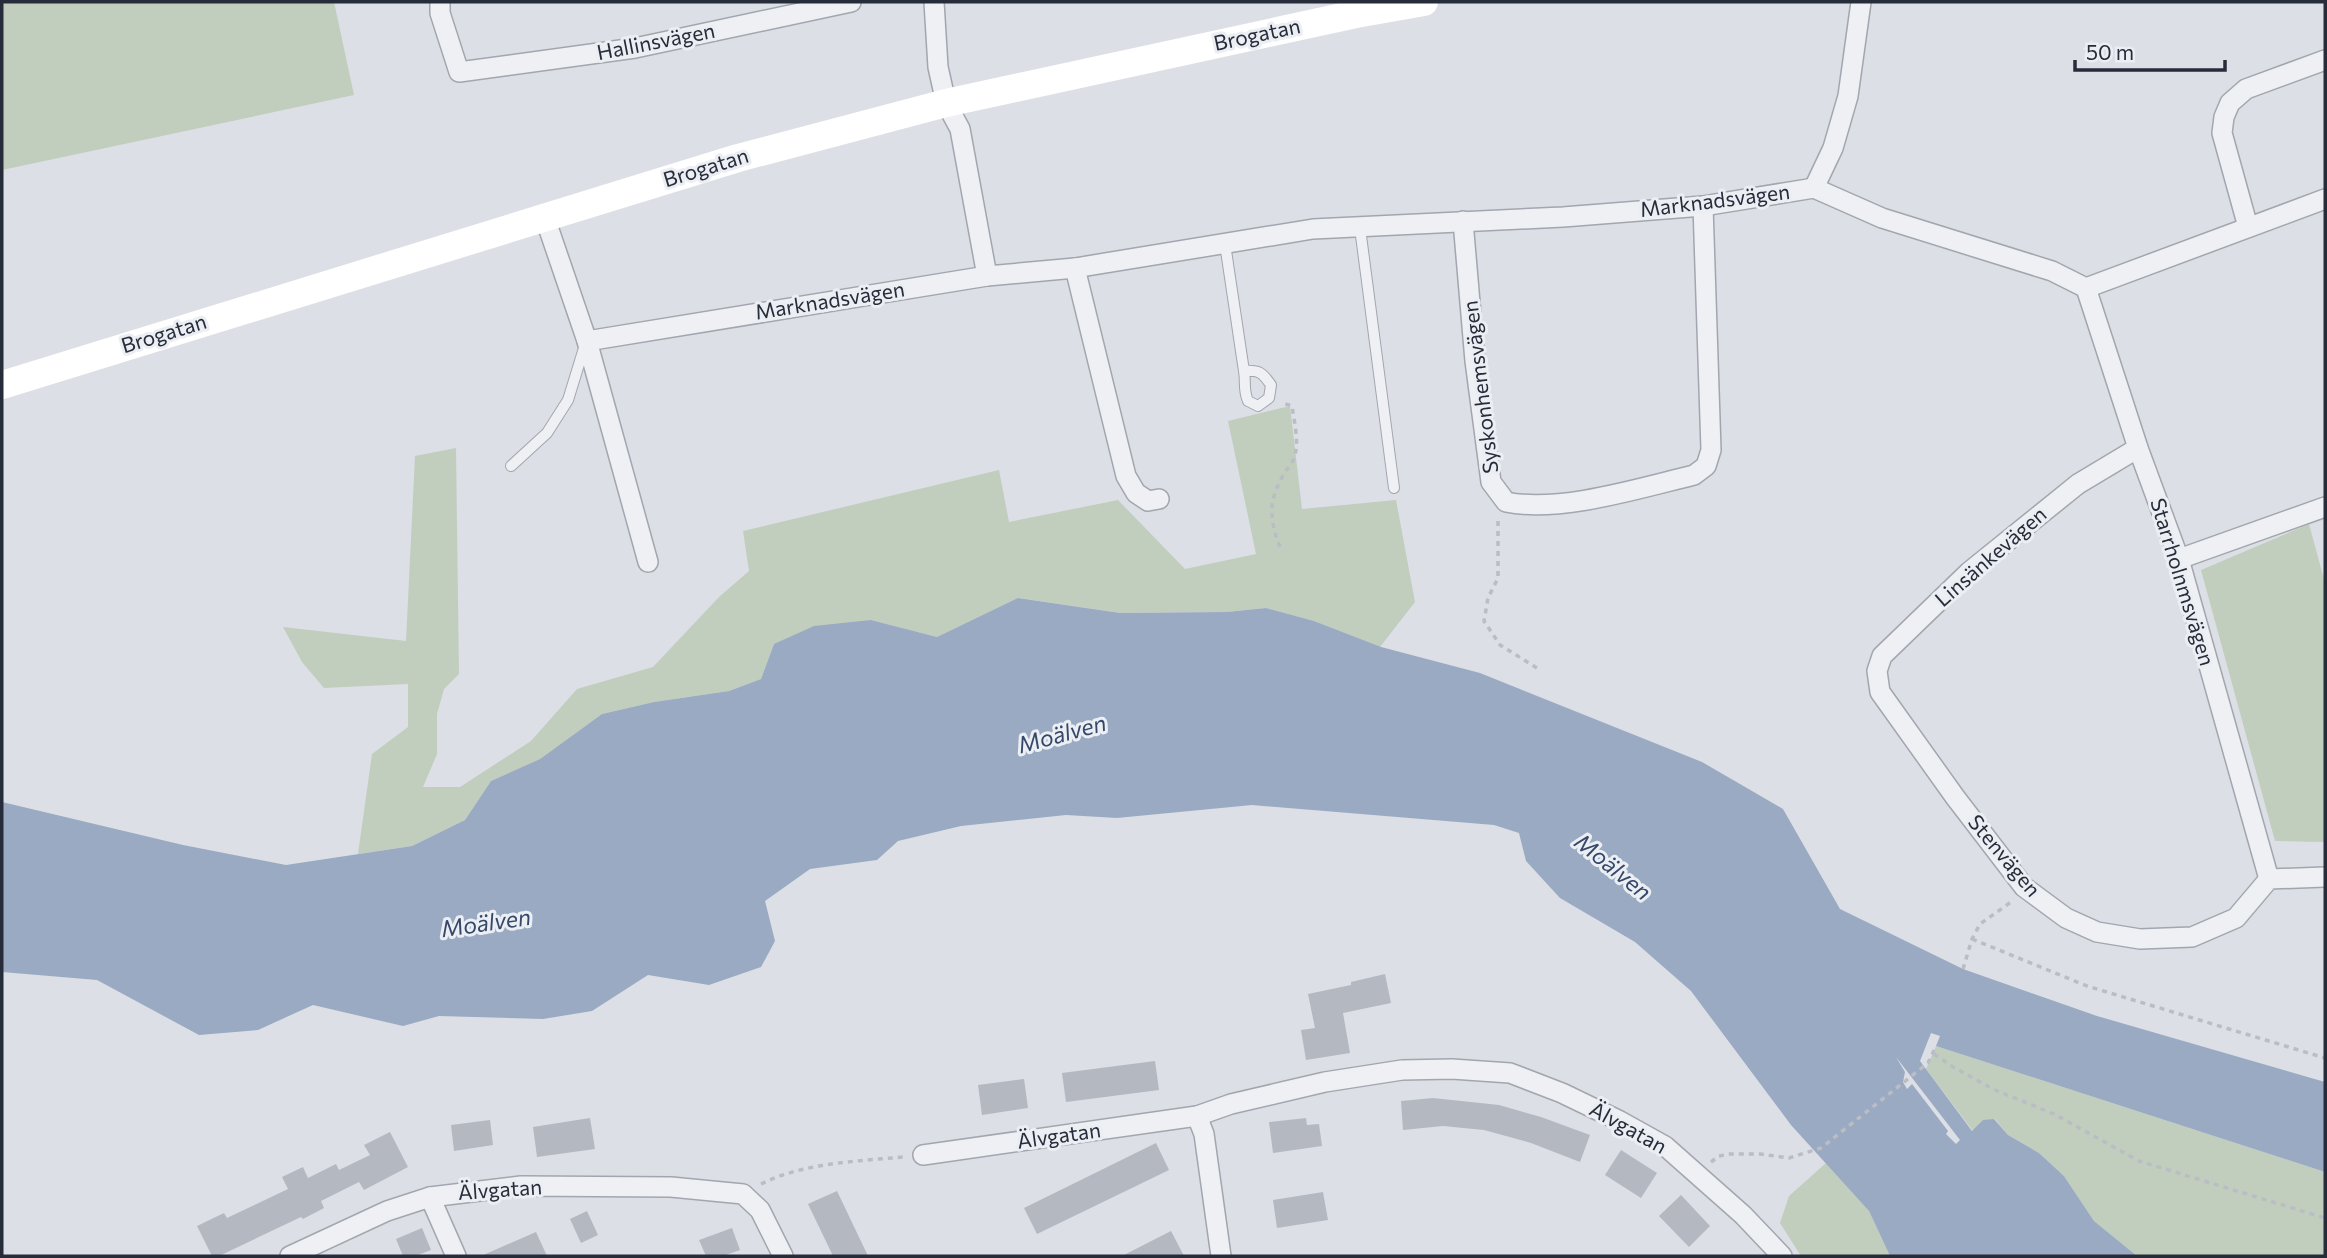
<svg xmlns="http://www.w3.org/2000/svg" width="2327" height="1258" font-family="Commissioner,sans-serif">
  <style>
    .green { fill: #c1cebe }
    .water { fill: #9aaac2; fill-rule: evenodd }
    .building { fill: #b4b8c1 }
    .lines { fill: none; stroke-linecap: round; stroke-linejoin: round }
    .lane-casing { stroke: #a2a6ae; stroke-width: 12 }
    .street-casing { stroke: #a2a6ae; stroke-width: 22 }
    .path { stroke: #babdc4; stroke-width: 3.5; stroke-dasharray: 5 5; stroke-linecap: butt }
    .lane { stroke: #eef0f4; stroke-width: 10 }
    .street { stroke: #eef0f4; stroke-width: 19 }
    .secondary { stroke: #fff; stroke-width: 28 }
    .labels { text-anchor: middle; stroke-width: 6; stroke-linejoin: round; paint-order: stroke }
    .street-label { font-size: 21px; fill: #272c3a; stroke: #ebeef3 }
    .water-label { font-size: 23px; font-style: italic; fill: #35486a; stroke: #ebeef3 }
  </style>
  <rect width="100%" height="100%" fill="#dcdfe5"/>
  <g class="green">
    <path d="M2,2H334L354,95L2,170Z"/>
    <path d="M1290,406L1302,509L1396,500L1415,602L1380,647L1314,621L1266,608L1227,612L1120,613L1019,598L937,637L871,620L774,644L761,679L729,691L654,702L602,714L540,759L491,781L465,820L412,846L358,854L372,754L408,727V684L324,688L302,662L283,627L406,641L415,456L456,448L459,674L444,689L437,714V754L423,787H460L531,741L577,689L653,667L719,597L749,571L743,531L999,470L1009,522L1118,500L1185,569L1256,554L1228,421Z"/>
    <path d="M2309,524L2325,583V842L2275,841L2201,570Z"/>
    <path d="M1936,1046L2325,1172V1256H2137L2094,1221L2064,1176L2039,1153L2008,1135L1995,1119L1973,1131L1926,1069Z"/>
    <path d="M1826,1163L1869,1211L1890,1256H1801L1780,1223L1789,1196Z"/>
  </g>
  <path class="water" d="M1018,598L1120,613L1227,612L1266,608L1314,621L1381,647L1480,673L1702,762L1783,809L1840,909L1963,969L2097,1016L2325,1082V1172L1936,1046L1940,1036L1931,1033L1920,1061L1972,1131L1983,1120L1994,1119L2008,1135L2039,1153L2064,1176L2094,1221L2137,1256H1890L1869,1211L1791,1125L1691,991L1635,942L1560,898L1526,861L1519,833L1494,825L1252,805L1117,818L1066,815L961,826L898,841L877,860L810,869L765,901L775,941L761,967L709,985L648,975L592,1011L543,1019L439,1016L403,1026L313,1005L258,1030L199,1035L97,980L2,972V802L183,845L286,865L412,846L465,820L491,781L540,759L602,714L654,702L729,691L761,679L774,644L814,626L871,620L937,637ZM1896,1057L1960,1140L1956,1144L1946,1134L1948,1131L1912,1084L1907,1089L1903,1082L1905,1072Z"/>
  <g class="building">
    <path d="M1385,974L1391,1003L1343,1013L1350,1053L1306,1060L1301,1030L1315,1028L1308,994L1351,985V982Z"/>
    <path d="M1155,1061L1159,1090L1066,1102L1062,1073Z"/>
    <path d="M1024,1079L1028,1108L982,1115L978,1085Z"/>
    <path d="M1433,1098L1499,1105L1541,1117L1590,1135L1580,1162L1531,1143L1484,1130L1443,1126L1403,1130L1401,1101Z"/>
    <path d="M590,1118L595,1149L537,1157L533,1127Z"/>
    <path d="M1306,1118L1307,1125L1319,1124L1322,1146L1273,1153L1269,1122Z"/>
    <path d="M490,1120L493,1145L454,1151L451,1125Z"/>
    <path d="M390,1132L408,1167L364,1190L359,1182L321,1201L324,1208L303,1219L301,1217L219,1256H212L197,1226L224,1213L227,1218L288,1189L282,1177L303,1167L308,1178L336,1164L339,1170L370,1155L364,1145Z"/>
    <path d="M1156,1143L1169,1170L1037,1234L1024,1208Z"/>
    <path d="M1621,1150L1657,1173L1641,1198L1605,1175Z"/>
    <path d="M837,1191L868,1256H833L808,1204Z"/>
    <path d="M1323,1192L1328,1220L1277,1228L1273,1200Z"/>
    <path d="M1681,1195L1710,1226L1689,1247L1659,1216Z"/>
    <path d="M587,1211L598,1235L581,1243L570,1219Z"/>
    <path d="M422,1228L431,1250L415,1256H403L396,1239Z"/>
    <path d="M732,1228L740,1250L723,1256H706L699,1240Z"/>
    <path d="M1171,1231L1184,1256H1122Z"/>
    <path d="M536,1232L547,1256H481Z"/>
  </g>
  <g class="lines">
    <g class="lane-casing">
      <g id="lane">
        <path d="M1360,228L1394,488"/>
        <path d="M1225,244L1244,371C1246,382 1243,390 1248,401L1258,406L1269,398L1271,385C1262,372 1259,370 1244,371"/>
        <path d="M511,466L547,433L568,400L584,348"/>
      </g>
    </g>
    <g class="street-casing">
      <g id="street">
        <path d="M440,2V13L459,72L635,48L851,2"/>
        <path d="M934,2L938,67L946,103L960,129L987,276"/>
        <path d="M1814,188L1833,148L1848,96L1861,2"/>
        <path d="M545,218L587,341L648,562"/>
        <path d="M1463,221L1475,361L1491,482L1506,502C1560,513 1640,488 1694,475L1706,466L1711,450L1703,206"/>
        <path d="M2248,227L2222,133L2224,117L2230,103L2246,89L2325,60"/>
        <path d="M1075,268L1126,476L1136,493L1148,501L1159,499"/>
        <path d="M2086,288L2138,448L2179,559L2269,879"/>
        <path d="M587,341L987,276L1075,268L1313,229L1563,217L1703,206L1814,188L1882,218L2052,271L2086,288L2325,199"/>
        <path d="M2138,448L2078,484L1969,572L1882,656L1877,671L1880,692L1955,797L2024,887L2066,918L2097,932L2140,939L2192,937L2236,918L2269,879L2325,877"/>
        <path d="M2179,559L2325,507"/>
        <path d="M1197,1116L1204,1134L1221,1256"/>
        <path d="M923,1155L1197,1116L1231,1104L1325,1082L1402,1070L1452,1069L1510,1073L1562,1093L1620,1121L1665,1146L1743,1215L1782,1256"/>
        <path d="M430,1197L456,1256"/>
        <path d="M290,1256L387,1211L430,1197L521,1186L671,1187L743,1194L760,1210L783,1256"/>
      </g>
    </g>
    <g class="path">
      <path d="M1498,521V578L1488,598L1484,621L1500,645L1537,668"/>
      <path d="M1280,547C1269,519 1268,500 1284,474C1287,468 1294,462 1295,455C1299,440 1294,421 1292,406L1282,403"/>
      <path d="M1972,939L2087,986L2325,1058"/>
      <path d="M1963,969L1972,939L1980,924L2011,902"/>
      <path d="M1934,1054L1953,1067L1995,1090L2054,1114L2139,1161L2325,1218"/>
      <path d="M1711,1162L1719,1156L1730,1154H1760L1789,1158L1821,1148L1928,1063L1936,1046"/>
      <path d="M761,1184C803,1163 857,1161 904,1157"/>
    </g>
    <use href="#lane" class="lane"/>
    <use href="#street" class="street"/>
    <path class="secondary" d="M2,385L738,158L946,103L1356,14L1424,2"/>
  </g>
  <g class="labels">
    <g class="street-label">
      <text transform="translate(1257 35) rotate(-12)" y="7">Brogatan</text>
      <text transform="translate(656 42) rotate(-11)" y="7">Hallinsvägen</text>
      <text transform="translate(706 168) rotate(-17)" y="7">Brogatan</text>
      <text transform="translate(1715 201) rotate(-7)" y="7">Marknadsvägen</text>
      <text transform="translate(830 301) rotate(-9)" y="7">Marknadsvägen</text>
      <text transform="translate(164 334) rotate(-17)" y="7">Brogatan</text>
      <text transform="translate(1481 387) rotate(-97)" y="7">Syskonhemsvägen</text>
      <text transform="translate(1991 557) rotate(-41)" y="7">Linsänkevägen</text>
      <text transform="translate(2182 582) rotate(73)" y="7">Starrholnmsvägen</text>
      <text transform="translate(2004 856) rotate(50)" y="7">Stenvägen</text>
      <text transform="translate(1628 1128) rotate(29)" y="7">Älvgatan</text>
      <text transform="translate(1059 1136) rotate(-8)" y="7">Älvgatan</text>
      <text transform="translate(500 1190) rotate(-4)" y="7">Älvgatan</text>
    </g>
    <g class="water-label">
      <text transform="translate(1062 734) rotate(-15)" y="8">Moälven</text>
      <text transform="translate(1613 867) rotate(39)" y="8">Moälven</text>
      <text transform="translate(486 923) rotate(-8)" y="8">Moälven</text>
    </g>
  </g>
  <rect width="2327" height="1258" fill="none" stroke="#272c3a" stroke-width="7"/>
  <path d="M2075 60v10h150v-10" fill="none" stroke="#272c3a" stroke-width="3.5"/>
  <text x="2086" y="60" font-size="21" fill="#272c3a" stroke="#ebeef3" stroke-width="5" paint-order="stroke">50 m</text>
</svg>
